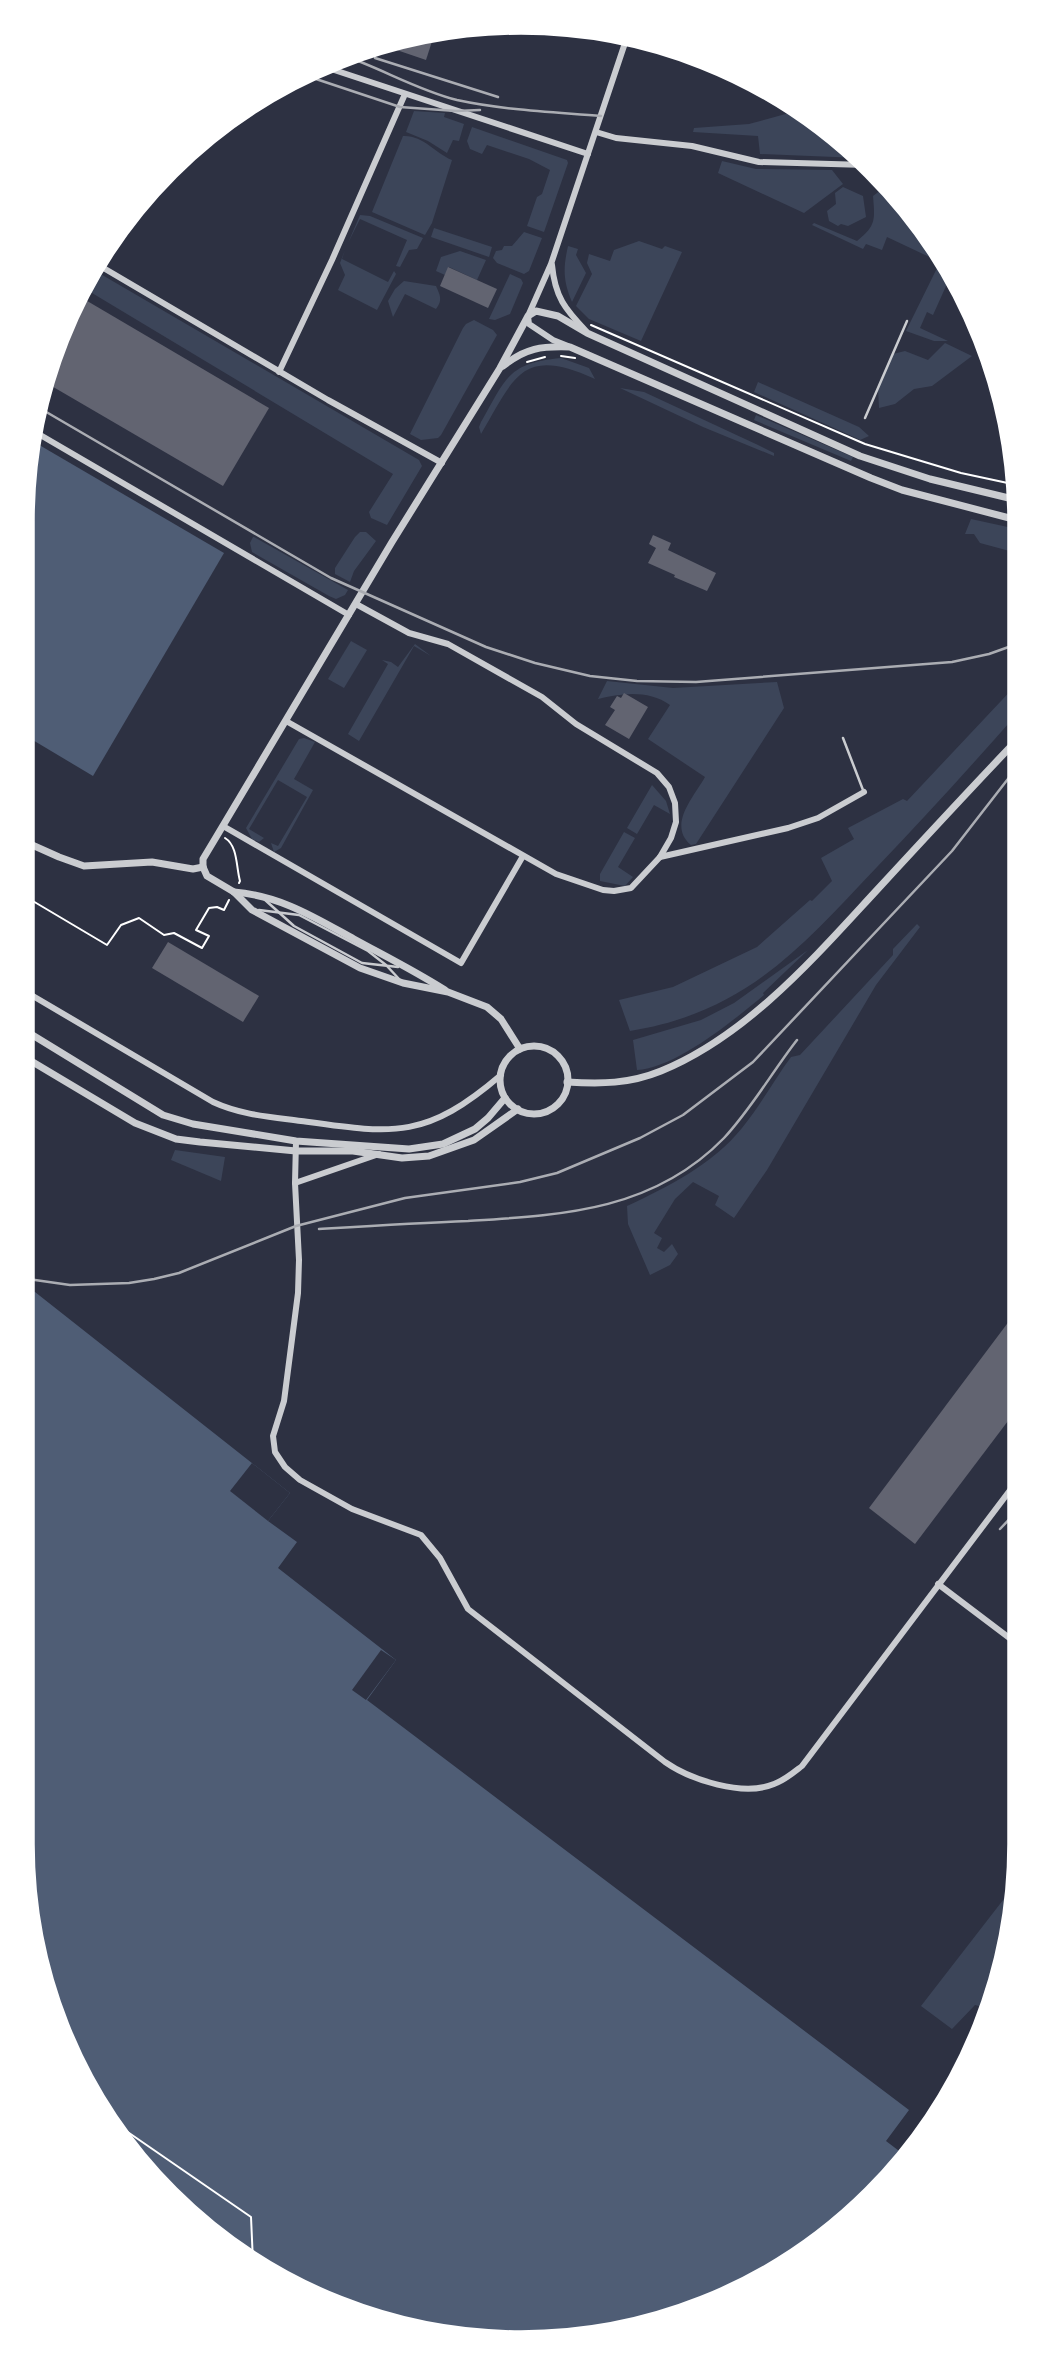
<svg xmlns="http://www.w3.org/2000/svg" width="1042" height="2365" font-family="'PT Sans',sans-serif">
  <style>
    .green { fill: #3c4559 }
    .water { fill: #4f5d75 }
    .pier { fill: #2d3142 }
    .building { fill: #626471 }
    .lines { fill: none; stroke-linecap: round; stroke-linejoin: round }
    .path { stroke: #fff; stroke-width: 2 }
    .service { stroke: #caccd0; stroke-width: 2.5 }
    .minor { stroke: #caccd0; stroke-width: 6 }
    .tertiary { stroke: #caccd0; stroke-width: 7 }
    .rail { stroke: #abadb3; stroke-width: 2.5 }
    .rim { fill: none; stroke: #fff; stroke-width: 3.5 }
  </style>
  <rect width="100%" height="100%" fill="#2d3142"/>
  <g class="green">
    <path d="M800,110L825,124L859,158L760,154L758,136L693,132L694,128L749,124Z"/>
    <path d="M414,111L445,113L444,117L464,124L459,141L453,140L447,153L428,141L406,132Z"/>
    <path d="M472,127L567,160L568,163L544,232L527,226L537,197L542,194L550,170L529,159L487,145L482,154L470,149L467,141Z"/>
    <path d="M403,136C423,135 435,153 452,160L432,223L425,235L372,212Z"/>
    <path d="M722,161L756,169L832,170L843,184L804,213L718,173Z"/>
    <path d="M884,183L917,216L951,275L933,315L927,312L920,328L948,341H934L906,331L940,262L887,237L882,250L866,244L863,249L812,225L814,223L857,241C876,226 875,220 873,196L881,190Z"/>
    <path d="M843,187L863,196L866,217L848,226L841,224L838,226L829,221L827,211L836,204L835,193Z"/>
    <path d="M360,215L370,216L423,238L417,249L409,250L400,267L396,266L407,240L360,219L348,243Z"/>
    <path d="M434,228L492,247L489,257L431,237Z"/>
    <path d="M524,232L542,238L529,271L524,274L497,263L493,258L496,251L502,250L504,246H512Z"/>
    <path d="M639,241L662,249L665,246L682,252L641,341L589,319L576,306L592,274L587,263L589,254L610,261L614,250Z"/>
    <path d="M568,246L578,249L576,255L586,273L572,302C563,281 563,268 568,246Z"/>
    <path d="M345,250L342,259L388,282L394,271L396,274L377,310L338,290L345,275L340,263Z"/>
    <path d="M460,251L486,260L477,280L449,267L445,275L436,271L441,257Z"/>
    <path d="M92,269L419,460L422,466L387,525L371,518L369,512L393,474L82,287Z"/>
    <path d="M510,274L521,279L523,283L510,314L495,320L489,319Z"/>
    <path d="M404,281L436,286C440,295 443,300 436,309L405,294L393,317L388,301L395,289Z"/>
    <path d="M474,320L493,330L497,335L441,435L438,438L421,440L410,434L463,328L466,324Z"/>
    <path d="M945,343L972,356L932,386L914,389L895,404L879,408L878,388L893,354L905,351L928,360Z"/>
    <path d="M561,358L589,368L595,379C522,346 515,376 481,434L479,427L481,422C506,379 507,363 561,358Z"/>
    <path d="M758,382L859,427L869,436L860,440L856,438L754,392Z"/>
    <path d="M620,388L644,392L758,445L774,453V456L703,427Z"/>
    <path d="M756,415L853,457L851,461L754,420Z"/>
    <path d="M971,519L1017,529V553L980,543L974,534H965Z"/>
    <path d="M360,532H366L376,541L354,571L350,582L335,574V568L355,537Z"/>
    <path d="M253,537H254L348,590L345,595L336,599L329,596L252,552L250,543Z"/>
    <path d="M351,641L367,650L344,688L328,679Z"/>
    <path d="M415,644L431,656L414,646L359,741L348,734L388,664L382,660L391,662L398,667Z"/>
    <path d="M607,681L673,688L777,682L784,708L696,844L691,845C667,825 694,797 705,777L648,739L670,705C649,690 622,693 598,699Z"/>
    <path d="M1017,684V714C972,765 925,817 877,867C800,948 747,1012 630,1031L619,1000L673,987L757,947L810,900L812,901L832,881L821,858L854,839L848,828L903,799L907,801Z"/>
    <path d="M304,738L315,742L294,779L313,790L281,848L274,852L271,843L278,846L307,797L278,780L249,829L264,838L259,842L252,839L246,828L299,739Z"/>
    <path d="M652,785L666,801L670,814L654,805L637,834L627,828Z"/>
    <path d="M624,832L635,838L618,867L633,877L625,886L600,881V874Z"/>
    <path d="M917,924L920,927L876,985L767,1170L734,1218L715,1205L719,1196L693,1182L675,1199L654,1233L662,1238L657,1248L664,1252L672,1244L678,1254L670,1265L650,1275L628,1224L627,1206C668,1187 713,1164 742,1128C760,1106 774,1080 791,1057L800,1055L893,955V949Z"/>
    <path d="M808,950L763,993L764,995C734,1020 676,1068 637,1070L633,1040L701,1020L734,1003Z"/>
    <path d="M175,1150L225,1157L221,1181L171,1160Z"/>
    <path d="M1017,1882L1011,1942L991,2009L975,2005L952,2029L921,2006Z"/>
  </g>
  <g class="water">
    <path d="M29,439L224,553L93,776L21,733V521Z"/>
    <path d="M21,1288L35,1292L290,1493L268,1521L297,1542L278,1568L396,1660L367,1700L909,2110L886,2141L907,2157L897,2174L771,2277L618,2334L521,2344L424,2334L271,2277L145,2173L88,2094L48,2005L21,1844Z"/>
  </g>
  <g class="pier">
    <path d="M252,1463L290,1493L268,1521L230,1491Z"/>
    <path d="M381,1650L396,1660L366,1700L352,1690Z"/>
  </g>
  <g class="building">
    <path d="M436,29L426,60L379,44L423,31Z"/>
    <path d="M448,267L497,289L488,308L440,286Z"/>
    <path d="M77,295L269,408L223,486L43,381L59,330Z"/>
    <path d="M653,535L671,543L668,550L716,573L707,591L674,577L675,575L648,563L656,548L649,544Z"/>
    <path d="M624,693L648,707L629,739L605,725L615,710L610,707L617,696L621,698Z"/>
    <path d="M168,942L259,996L243,1022L152,968Z"/>
    <path d="M1019,1308L1020,1405L915,1544L869,1508Z"/>
  </g>
  <g class="lines">
    <g class="path">
      <path d="M591,325L865,444L961,473L1017,485"/>
      <path d="M561,356L575,358"/>
      <path d="M527,362L545,357"/>
      <path d="M225,838C238,846 236,867 240,881L239,883"/>
      <path d="M21,894L107,945L121,925L139,918L164,935L174,933L202,948L209,936L196,930L209,908L217,907L224,910L229,900"/>
      <path d="M119,2126L251,2217L253,2262"/>
    </g>
    <g class="service">
      <path d="M865,418L907,321"/>
      <path d="M843,738L863,790"/>
      <path d="M264,899L294,926L362,963L398,967"/>
      <path d="M259,910L299,915L368,951L386,965L400,980"/>
    </g>
    <g class="minor">
      <path d="M319,65L588,154"/>
      <path d="M596,132L616,138L692,146L759,162L866,165"/>
      <path d="M95,263L328,400L442,463"/>
      <path d="M552,265C555,297 565,309 586,331"/>
      <path d="M568,346L553,340L529,324L528,316L551,264L628,34"/>
      <path d="M279,372L332,260L405,94"/>
      <path d="M30,429L349,615"/>
      <path d="M286,721L556,874L603,890L614,891L631,888L660,857L671,838L676,822L675,803L669,787L657,773L576,724L542,697L448,644L409,633L356,604"/>
      <path d="M223,826L461,963L523,856"/>
      <path d="M660,857L788,828L818,818L864,792"/>
      <path d="M21,989L213,1102C241,1115 271,1117 301,1121C394,1134 425,1140 501,1075"/>
      <path d="M296,1141L295,1183L299,1260L298,1293L284,1401L273,1436L275,1452L285,1467L300,1480L352,1509L421,1535L440,1558L468,1609L665,1762C691,1780 743,1797 774,1784C785,1780 793,1773 802,1766L1020,1477"/>
      <path d="M295,1183L379,1154"/>
      <path d="M938,1584L1020,1646"/>
    </g>
    <g class="tertiary">
      <path d="M503,366C526,348 541,346 570,347L871,478L902,490L1017,520"/>
      <path d="M21,840L59,857L84,866L152,862L193,869L203,867"/>
      <path d="M203,867V859L218,834L392,542L500,368L528,316L536,311L558,316L587,333L860,456L930,479L1017,500"/>
      <path d="M203,867L207,876L234,892L252,910L360,968L403,983L448,992L487,1007L501,1019L520,1049"/>
      <path d="M234,892C281,896 314,917 354,939C385,956 415,971 445,990"/>
      <path d="M21,1028L163,1115L193,1124L296,1141L409,1149L443,1144L475,1129L488,1118L505,1098"/>
      <circle cx="534" cy="1080" r="34"/>
      <path d="M21,1055L135,1123L176,1139L200,1142L296,1151H353L402,1158L429,1156L474,1140L518,1109"/>
      <path d="M567,1082C601,1084 629,1084 661,1071C747,1036 815,957 876,891C923,840 970,789 1018,739"/>
    </g>
    <g class="rail">
      <path d="M342,55C381,68 417,90 457,100C503,110 553,112 601,116"/>
      <path d="M375,58L498,97"/>
      <path d="M301,74L400,107L456,111L480,110"/>
      <path d="M36,406L331,578L486,647L535,663L590,676L637,681L696,682L952,662L989,654L1017,644"/>
      <path d="M319,1229C369,1226 418,1223 468,1221C563,1215 653,1211 724,1138C752,1108 772,1072 797,1040"/>
      <path d="M21,1278L70,1285L129,1283L154,1279L179,1273L296,1226L405,1198L520,1182L557,1173L640,1138L683,1115L753,1062L952,851L1018,766"/>
      <path d="M1000,1529L1020,1508"/>
    </g>
  </g>
  <path d="M0 0H1042V2365H0ZM521 33H521A488 488 0 0 1 1009 521V1844A488 488 0 0 1 521 2332H521A488 488 0 0 1 33 1844V521A488 488 0 0 1 521 33Z" fill="#fff" fill-rule="evenodd"/>
  <path class="rim" d="M521 33H521A488 488 0 0 1 1009 521V1844A488 488 0 0 1 521 2332H521A488 488 0 0 1 33 1844V521A488 488 0 0 1 521 33Z"/>
</svg>
